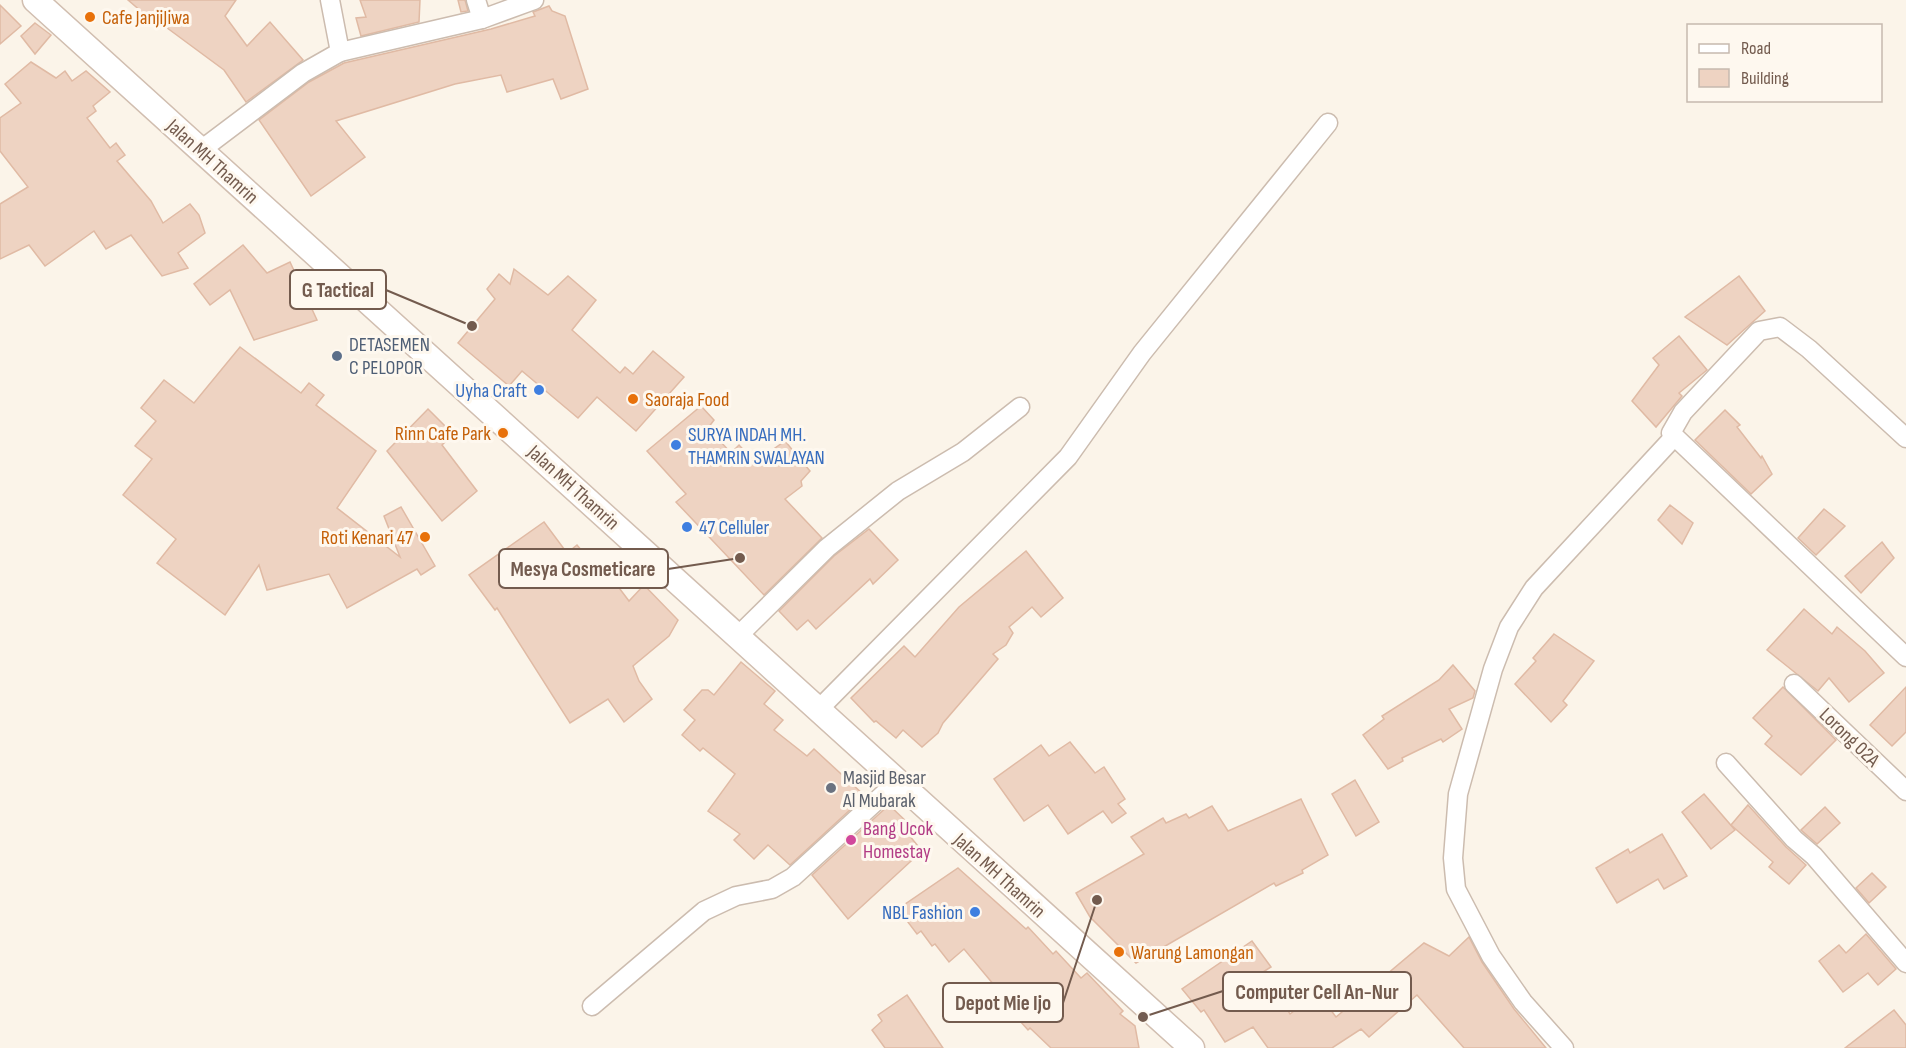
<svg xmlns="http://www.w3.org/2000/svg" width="1906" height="1048" font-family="'Sofia Sans Condensed',sans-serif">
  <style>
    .building { fill: #eed3c2; stroke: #e0baa4; stroke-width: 1.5 }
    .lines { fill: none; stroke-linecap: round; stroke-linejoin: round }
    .street-casing { stroke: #ccbcaf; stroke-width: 21 }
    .secondary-casing { stroke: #d1beb0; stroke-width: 27 }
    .street { stroke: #fff; stroke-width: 18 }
    .secondary { stroke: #fff; stroke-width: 24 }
    .food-dot { fill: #e8710a; stroke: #fef8ef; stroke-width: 2 }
    .service-dot { fill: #5c6f8a; stroke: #fef8ef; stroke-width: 2 }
    .shop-dot { fill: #3f7fe0; stroke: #fef8ef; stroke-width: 2 }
    .worship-dot { fill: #6b7280; stroke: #fef8ef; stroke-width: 2 }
    .hotel-dot { fill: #d1479c; stroke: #fef8ef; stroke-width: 2 }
    .labels { text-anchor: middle; stroke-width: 6; stroke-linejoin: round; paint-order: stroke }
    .food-label { font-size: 20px; fill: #c56008; stroke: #fef8ef; text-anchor: start }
    .street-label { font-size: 20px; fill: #735b4e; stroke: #fef8ef }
    .service-label { font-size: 20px; fill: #4e5e75; stroke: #fef8ef; text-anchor: start }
    .shop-label { font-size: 20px; fill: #366cbe; stroke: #fef8ef; text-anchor: end }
    .worship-label { font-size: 20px; fill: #5b616d; stroke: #fef8ef; text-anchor: start }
    .hotel-label { font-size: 20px; fill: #b23c85; stroke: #fef8ef; text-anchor: start }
    .leader { fill: none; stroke: #735b4e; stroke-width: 2 }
    .callout-dot { fill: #735b4e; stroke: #fef8ef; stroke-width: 2 }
    .callout { fill: #fef8ef; stroke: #735b4e; stroke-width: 2 }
    .callout-label { font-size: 21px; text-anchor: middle; font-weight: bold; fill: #735b4e }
  </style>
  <rect width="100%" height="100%" fill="#fbf4e9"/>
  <g class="building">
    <path d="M128,0H236L225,16L247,46L270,22L303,60L246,102L224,70L159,22L157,25Z"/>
    <path d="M360,0H420L419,22L361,36L356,18L366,17Z"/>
    <path d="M458,0H465L468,11L461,12Z"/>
    <path d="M0,5L21,26L0,44Z"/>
    <path d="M549,6L552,11L565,16L588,89L561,99L553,79L507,92L501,75L455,84L336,121L365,157L311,196L259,120L309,82L344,63L491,29L535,16L533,12Z"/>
    <path d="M35,23L51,35L35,54L21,36Z"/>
    <path d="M31,62L56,78L65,71L72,81L86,71L110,92L93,106L96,111L87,118L110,148L116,143L125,155L117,161L151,201L163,223L190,204L199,215L205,233L178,253L188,268L162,276L131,235L106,249L94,231L45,266L29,245L0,259V204L28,187L0,151V118L21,103L5,84Z"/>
    <path d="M243,245L267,273L290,262L317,320L254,340L230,290L210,305L194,284Z"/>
    <path d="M514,269L548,295L568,276L596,300L572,330L620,373L625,367L633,374L653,351L684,377L636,431L597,397L578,418L522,371L509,386L458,343L495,299L487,289L499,274L510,284Z"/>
    <path d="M1739,276L1765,311L1727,345L1685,317Z"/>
    <path d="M1679,336L1707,370L1679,393L1682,396L1656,427L1632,401L1659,365L1653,358Z"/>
    <path d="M240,347L301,393L309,383L324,395L316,405L376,451L337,508L400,557L384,516L401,507L435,566L421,575L417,569L347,608L329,574L267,590L259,565L225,615L157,563L176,539L123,495L152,459L135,446L156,421L141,408L164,380L194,403Z"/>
    <path d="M701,406L714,420L708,428L731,453L739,445L755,462L785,441L810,471L801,481L802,486L785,499L822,538L764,595L676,502L686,494L647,451Z"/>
    <path d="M428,409L453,434L442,445L477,491L442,521L387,451Z"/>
    <path d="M1725,410L1740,425L1737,427L1761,458L1762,456L1772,474L1751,494L1695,440Z"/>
    <path d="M1670,505L1693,523L1682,544L1658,520Z"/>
    <path d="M1824,509L1845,526L1816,555L1798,538Z"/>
    <path d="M544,522L567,553L577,545L599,571L604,568L629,601L644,585L678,620L669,636L633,666L639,681L652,699L624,722L608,699L570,723L497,608L495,610L469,575Z"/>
    <path d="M869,529L898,560L873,584L870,579L816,629L808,620L797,630L779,611L834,556Z"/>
    <path d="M1882,542L1894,558L1861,593L1845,576Z"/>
    <path d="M1026,551L1063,598L1041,617L1032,607L1009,627L1013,633L1006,645L993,654L998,659L943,723L938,733L922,747L903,730L896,738L876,721L874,722L851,698L904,646L915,657L959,607Z"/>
    <path d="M1804,609L1832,634L1837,627L1865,651L1884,673L1849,702L1829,678L1818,691L1767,650Z"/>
    <path d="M1554,634L1594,661L1563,701L1567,705L1551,722L1515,684L1536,661L1533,658Z"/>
    <path d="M741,662L775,691L764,704L783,720L774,730L807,756L814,749L865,796L790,865L768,845L754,859L734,840L740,834L708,811L735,774L703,748L700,751L682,735L695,720L684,710L702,690H708L714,695Z"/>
    <path d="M1453,665L1475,691L1473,698L1449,709L1462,729L1443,742L1441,739L1402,758L1403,761L1388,769L1363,735L1384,719L1382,716L1439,680Z"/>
    <path d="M1783,687L1836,740L1801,775L1765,744L1772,736L1753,718Z"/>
    <path d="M1906,687V732L1892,746L1870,725Z"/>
    <path d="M1070,742L1095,773L1104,767L1125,799L1118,804L1126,813L1112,823L1103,811L1068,834L1048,805L1024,821L994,779L1041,745L1049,756Z"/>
    <path d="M1355,780L1379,822L1356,836L1332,794Z"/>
    <path d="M1704,794L1735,830L1711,849L1682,812Z"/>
    <path d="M1301,799L1328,855L1302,870L1303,873L1276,886L1274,883L1136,963L1090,917L1076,893L1144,854L1131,837L1163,818L1166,823L1186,814L1189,818L1212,806L1228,831Z"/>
    <path d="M889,805L908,823L904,829L922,851L848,919L812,875Z"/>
    <path d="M1748,805L1786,847L1806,865L1789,884L1769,867L1773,862L1731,825Z"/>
    <path d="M1825,807L1840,823L1817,844L1801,830Z"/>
    <path d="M1662,834L1687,876L1664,889L1658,879L1617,903L1596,868L1628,849L1630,853Z"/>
    <path d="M958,868L1026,929L1028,927L1053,954L1056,951L1081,978L1087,973L1123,1011L1120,1014L1135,1026L1139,1048H1051L1030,1028L1028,1030L996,994L999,991L964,949L949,962L935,944L932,946L921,931L917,934L898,909Z"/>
    <path d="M1872,873L1886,887L1869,903L1856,888Z"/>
    <path d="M1866,934L1896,969L1878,985L1868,973L1843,992L1819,961L1839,945L1846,953Z"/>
    <path d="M1469,937L1482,962L1514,1009L1546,1048H1464L1417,995L1369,1037L1361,1029L1332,1048H1268L1253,1027L1225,1042L1204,1010L1201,1012L1182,989L1252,941L1271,967L1263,972L1290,1014L1318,993L1336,1017L1424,943L1449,956Z"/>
    <path d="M907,995L943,1048H885L872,1030L882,1021L878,1015Z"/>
    <path d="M1894,1010L1906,1025V1048H1845Z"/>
  </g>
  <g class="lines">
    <g class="street-casing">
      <g id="street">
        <path d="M476,0L482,19"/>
        <path d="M340,52L482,19L534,0"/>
        <path d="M201,150L303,73L340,52L330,0"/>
        <path d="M1906,438L1809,349L1780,327L1759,331L1683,412L1671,433L1906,657"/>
        <path d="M738,636L827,548L898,491L963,452L1020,407"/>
        <path d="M1794,684L1906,791"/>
        <path d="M818,710L1068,457L1142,353L1328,123"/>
        <path d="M1726,763L1794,839L1814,856L1906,963"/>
        <path d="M592,1006L704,911L736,896L772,889L793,877L897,782"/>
        <path d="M1564,1048L1523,1002L1491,956L1456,889L1453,858L1458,794L1493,669L1509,627L1534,588L1673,438"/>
      </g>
    </g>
    <g class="secondary-casing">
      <path id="secondary" d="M35,0L1192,1048"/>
    </g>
    <use href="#street" class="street"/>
    <use href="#secondary" class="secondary"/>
  </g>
  <g class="food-dot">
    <circle cx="90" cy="17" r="6"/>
    <circle cx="633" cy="399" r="6"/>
    <circle cx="503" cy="433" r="6"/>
    <circle cx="425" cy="537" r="6"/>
    <circle cx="1119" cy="952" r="6"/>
  </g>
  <circle class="service-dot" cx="337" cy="356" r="6"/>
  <g class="shop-dot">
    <circle cx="539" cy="390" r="6"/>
    <circle cx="676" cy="445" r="6"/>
    <circle cx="687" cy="527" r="6"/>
    <circle cx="975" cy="912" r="6"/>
  </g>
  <circle class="worship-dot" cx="831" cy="788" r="6"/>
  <circle class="hotel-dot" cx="851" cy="840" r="6"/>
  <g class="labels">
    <g class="food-label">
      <text x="102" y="24">Cafe JanjiJiwa</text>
      <text x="645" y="406">Saoraja Food</text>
      <text x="491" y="440" text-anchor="end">Rinn Cafe Park</text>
      <text x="413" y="544" text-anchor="end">Roti Kenari 47</text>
      <text x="1131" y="959">Warung Lamongan</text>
    </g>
    <g class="street-label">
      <text transform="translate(213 161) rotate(42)" y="7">Jalan MH Thamrin</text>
      <text transform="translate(574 487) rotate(42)" y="7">Jalan MH Thamrin</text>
      <text transform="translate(1850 737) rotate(44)" y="7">Lorong 02A</text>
      <text transform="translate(1000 875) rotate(42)" y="7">Jalan MH Thamrin</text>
    </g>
    <g class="service-label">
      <text x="349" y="351">DETASEMEN<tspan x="349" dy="23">C PELOPOR</tspan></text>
    </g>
    <g class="shop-label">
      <text x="527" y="397">Uyha Craft</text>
      <text x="688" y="441" text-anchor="start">SURYA INDAH MH.<tspan x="688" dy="23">THAMRIN SWALAYAN</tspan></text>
      <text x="699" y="534" text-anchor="start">47 Celluler</text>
      <text x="963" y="919">NBL Fashion</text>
    </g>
    <g class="worship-label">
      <text x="843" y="784">Masjid Besar<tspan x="843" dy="23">Al Mubarak</tspan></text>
    </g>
    <g class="hotel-label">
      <text x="863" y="835">Bang Ucok<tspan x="863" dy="23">Homestay</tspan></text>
    </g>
  </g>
  <path class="leader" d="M472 326L386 290M740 558L668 569M1143 1017L1223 991M1097 900L1063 1003"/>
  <g class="callout-dot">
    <circle cx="472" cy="326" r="6"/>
    <circle cx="740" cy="558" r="6"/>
    <circle cx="1143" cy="1017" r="6"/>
    <circle cx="1097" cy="900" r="6"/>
  </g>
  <g class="callout">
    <rect x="290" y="270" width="96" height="39" rx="6"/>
    <rect x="499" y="549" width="169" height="39" rx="6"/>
    <rect x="1223" y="972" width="188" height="39" rx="6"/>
    <rect x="943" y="983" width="120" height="39" rx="6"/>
  </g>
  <g class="callout-label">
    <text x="338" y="297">G Tactical</text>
    <text x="583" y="576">Mesya Cosmeticare</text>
    <text x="1317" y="999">Computer Cell An-Nur</text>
    <text x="1003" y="1010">Depot Mie Ijo</text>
  </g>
  <rect x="1687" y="24" width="195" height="78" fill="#fef8ef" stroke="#c6b9af" stroke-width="1.5"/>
  <rect x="1699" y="44" width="30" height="9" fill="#ffffff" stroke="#c6b9af" stroke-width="1.5"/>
  <text x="1741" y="54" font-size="18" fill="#735b4e">Road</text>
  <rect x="1699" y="69" width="30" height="18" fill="#eed3c2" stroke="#c6b9af" stroke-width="1.5"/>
  <text x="1741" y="84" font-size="18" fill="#735b4e">Building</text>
</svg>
